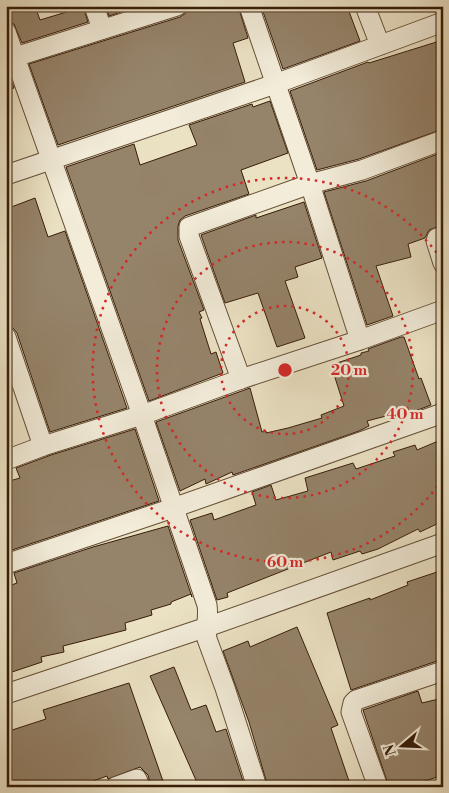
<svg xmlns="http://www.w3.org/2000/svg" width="449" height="793" font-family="'Libre Bodoni',serif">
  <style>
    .building { fill: #95836a; stroke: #371d08 }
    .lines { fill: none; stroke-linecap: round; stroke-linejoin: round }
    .minor-casing { stroke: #644e37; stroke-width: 21 }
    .minor { stroke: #f2ecd9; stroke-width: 19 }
    .ring { fill: none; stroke: #d62828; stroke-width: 2.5; stroke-dasharray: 2.5 5 }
    .centre { fill: #d62828; stroke: #f2ecd9; stroke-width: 2.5 }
    .ring-label { font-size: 15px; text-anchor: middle; font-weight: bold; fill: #d62828; stroke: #f2ecd9; stroke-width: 4.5; stroke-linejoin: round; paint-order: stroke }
  </style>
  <rect width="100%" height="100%" fill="#ebe2c4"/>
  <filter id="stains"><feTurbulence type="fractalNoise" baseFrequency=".004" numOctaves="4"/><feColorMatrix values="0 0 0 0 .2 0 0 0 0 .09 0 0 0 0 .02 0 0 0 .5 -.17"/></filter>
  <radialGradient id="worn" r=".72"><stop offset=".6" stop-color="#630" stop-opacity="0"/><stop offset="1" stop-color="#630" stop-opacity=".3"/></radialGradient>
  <g class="building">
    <path d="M6,6H35L40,20L83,7L88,22L22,43L14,24L6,21Z"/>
    <path d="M106,6H139L109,16Z"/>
    <path d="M188,6H238L248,38L233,43L245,82L58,145L29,64L180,17L186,13Z"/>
    <path d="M261,6H347L360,41L283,69Z"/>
    <path d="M443,40V129L359,159L317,170L290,91L368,62L369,63Z"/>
    <path d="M6,66L14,88L6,91Z"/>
    <path d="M270,101L288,153L241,170L249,194L185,216L180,220L178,226V240L204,310L199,312L202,318L200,319L211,354L216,352L223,373L149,401L66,167L134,144L140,165L197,145L189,125L252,104L253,107Z"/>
    <path d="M443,152V225L429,230L425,238L408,244L411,257L376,266L393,316L367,325L324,192L366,181Z"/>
    <path d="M35,198L48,237L65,231L127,408L50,432L17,333L13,328L6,326V209Z"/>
    <path d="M304,202L322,258L295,267L298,277L285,281L305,338L277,347L258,293L225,303L201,235L256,215V218Z"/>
    <path d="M401,337H404L419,379L421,378L431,405L410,413L409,410L367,421L369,426L359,431L233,475L232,472L206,484L205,479L180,491L156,422L250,388L262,432L266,431V433L288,428L322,418L321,415L344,406L331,365L361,355V353L369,351L368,349Z"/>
    <path d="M6,373L12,391L6,393Z"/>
    <path d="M135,429L159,501L6,552V482L20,478L16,468L51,455Z"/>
    <path d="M443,439V521L420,532L418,529L378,549L362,554L360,551L333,560L331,552L227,593L228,597L217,600L190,520L212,513L214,520L256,505L252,492L271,485L276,500L308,491L305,478L353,463L356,469L395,456L393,452L415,445L417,450Z"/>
    <path d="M168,526L192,597L191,594L171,602V604L151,610L152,615L125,623L126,630L63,646L64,652L41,657L42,662L6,674V642L12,640L6,620V587L17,583L14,573L93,547Z"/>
    <path d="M443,570V659L351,690L327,613L370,598V600L408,585L407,582Z"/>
    <path d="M297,627L338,725L331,728L351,787H268L249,722L223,651L248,641L250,647Z"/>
    <path d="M174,667L191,710L206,705L216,732L226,729L245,787H199L150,676Z"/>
    <path d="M129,683L165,787H151L148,775L140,767L108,779L107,776L77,787H6V732L46,719L43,710Z"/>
    <path d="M418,691L422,703L443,698V775L407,787H389L363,710Z"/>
  </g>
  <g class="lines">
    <g class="minor-casing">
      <g id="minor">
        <path d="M94,6L102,29"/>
        <path d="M249,6L310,184L360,340"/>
        <path d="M365,6L380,45"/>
        <path d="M6,32L142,415L207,605C209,617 205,628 207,639L225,688L257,787"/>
        <path d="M15,57L177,6"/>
        <path d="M6,175L275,84L443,22"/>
        <path d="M443,236L437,238L436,241L443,263"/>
        <path d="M6,337L43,446"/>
        <path d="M241,379L189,236V227L310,184L362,170L443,140"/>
        <path d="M6,460L43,446L142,415L241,379L360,340L443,310"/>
        <path d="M6,564L173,508L443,413"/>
        <path d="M6,694L207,627L443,543"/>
        <path d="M115,787L137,779L140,787"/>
        <path d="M378,787L351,712L353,703L356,700L443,671"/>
      </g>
    </g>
    <use href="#minor" class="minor"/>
  </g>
  <g class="ring">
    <circle cx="285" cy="370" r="64"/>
    <circle cx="285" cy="370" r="128"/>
    <path d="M442 480A192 192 0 1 1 442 260"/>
  </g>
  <circle cx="285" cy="370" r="8" class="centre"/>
  <g class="ring-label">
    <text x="349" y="375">20 m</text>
    <text x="405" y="419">40 m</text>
    <text x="285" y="567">60 m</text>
  </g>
  <rect width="449" height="793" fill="none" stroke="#ebe2c4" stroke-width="25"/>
  <rect x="8" y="8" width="434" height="778" fill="none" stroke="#371d08" stroke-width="2.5"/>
  <rect x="12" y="12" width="424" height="768" fill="none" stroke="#371d08"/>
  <g transform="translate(402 746) rotate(251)" stroke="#f2ecd9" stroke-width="4" paint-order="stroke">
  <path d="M0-4L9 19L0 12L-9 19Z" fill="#371d08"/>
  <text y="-8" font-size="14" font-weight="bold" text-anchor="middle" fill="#371d08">N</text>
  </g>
  <rect width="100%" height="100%" filter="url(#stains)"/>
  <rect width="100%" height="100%" fill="url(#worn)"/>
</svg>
